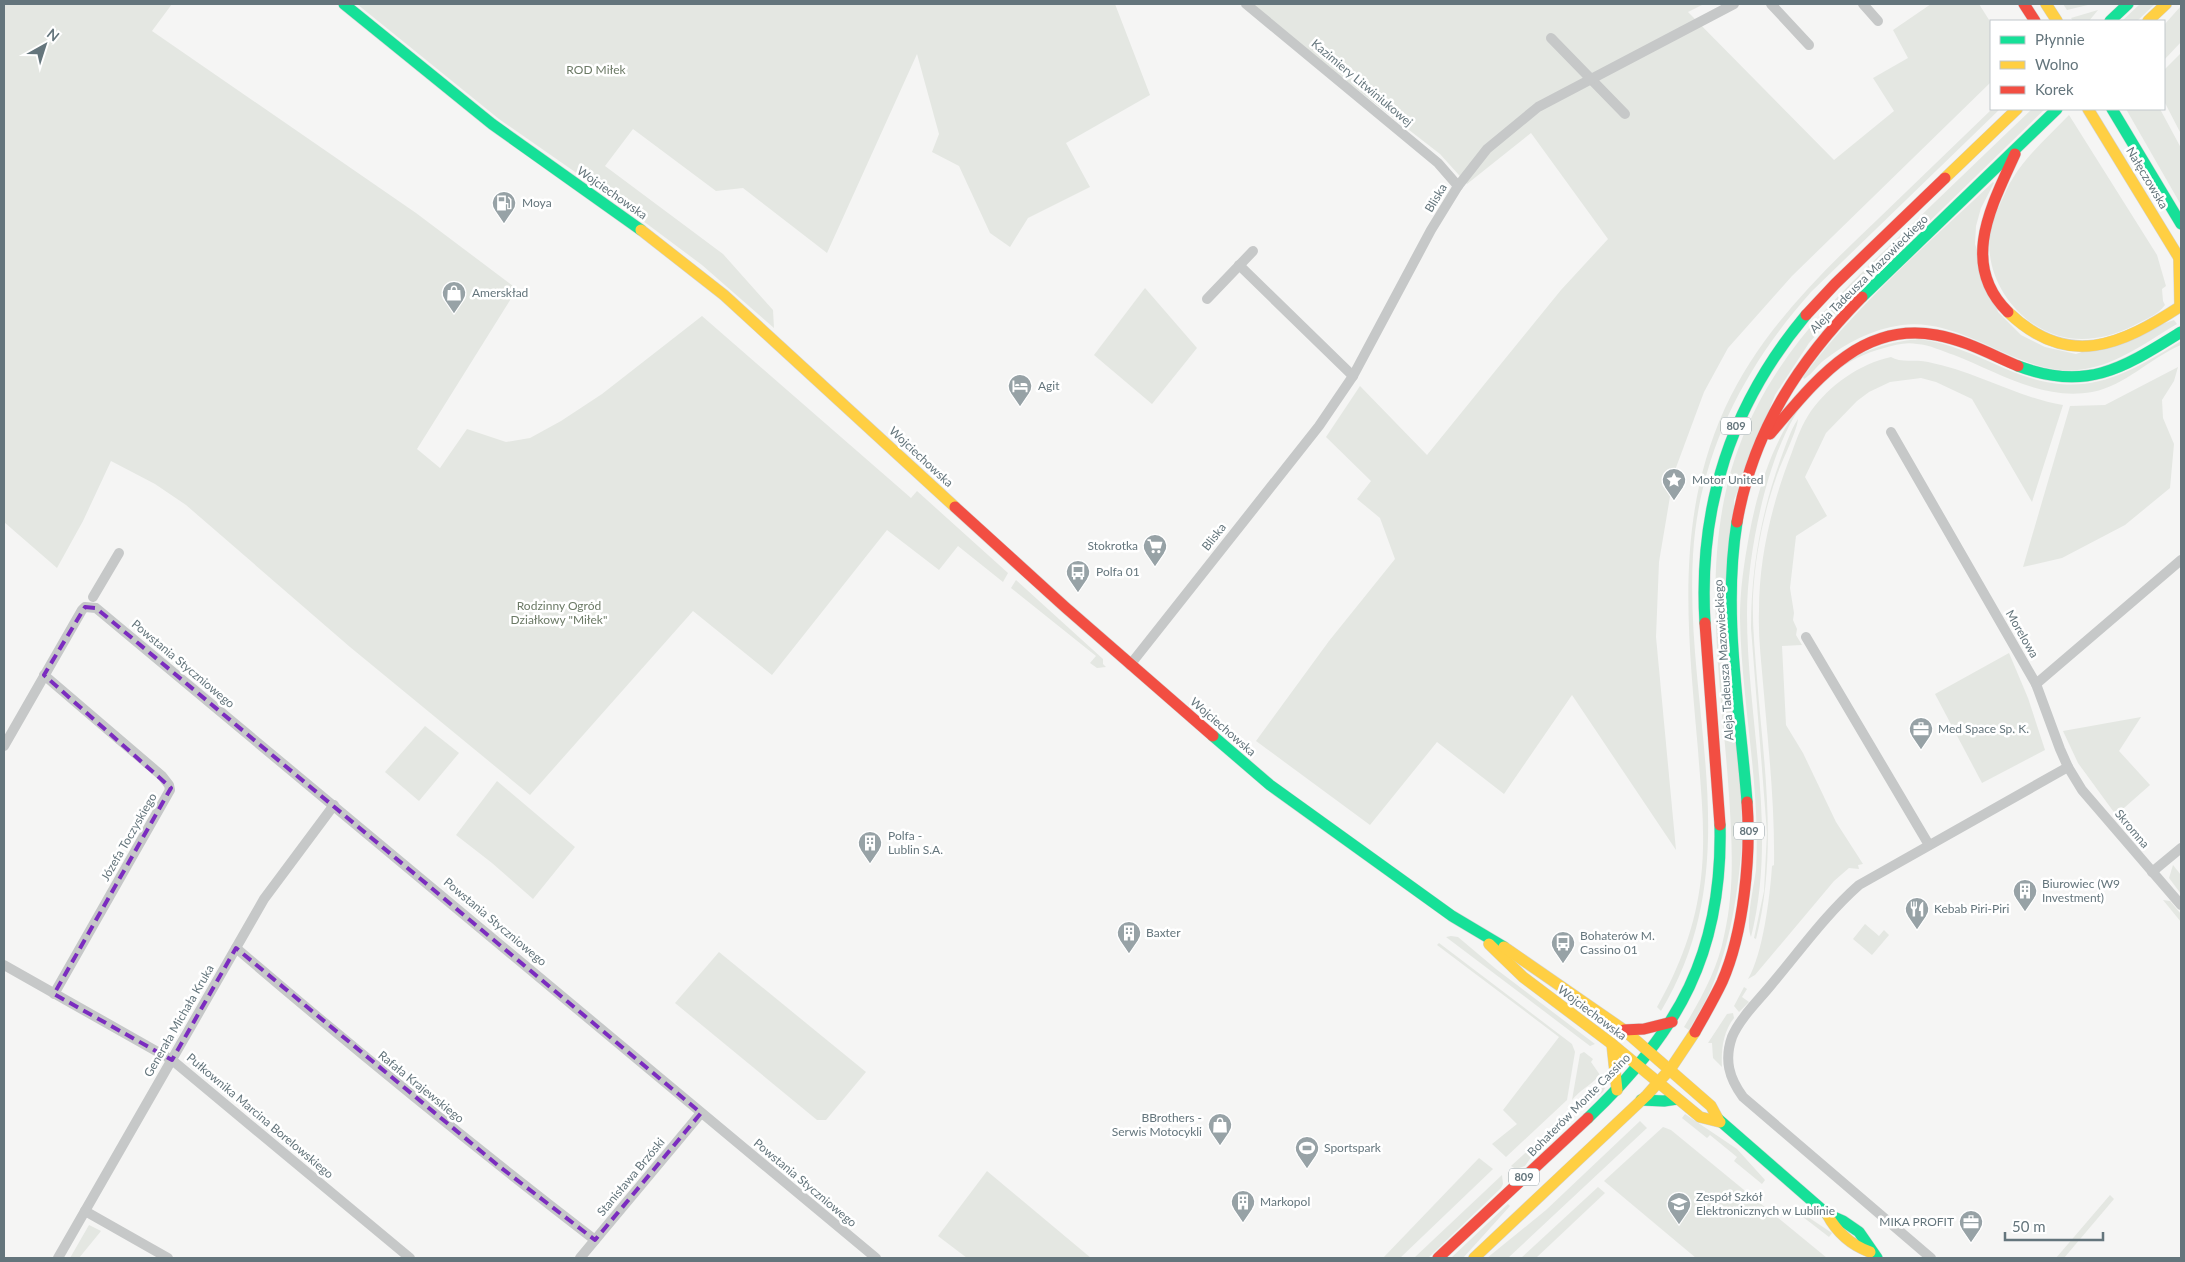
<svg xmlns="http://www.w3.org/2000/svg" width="2185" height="1262" font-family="Lato,sans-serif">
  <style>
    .green { fill: #e4e7e2 }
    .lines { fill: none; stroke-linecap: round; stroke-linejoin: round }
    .fast-casing { stroke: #d1d2d2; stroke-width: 12 }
    .slow-casing { stroke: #d1d2d2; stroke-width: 12 }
    .jam-casing { stroke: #d1d2d2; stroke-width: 12 }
    .street { stroke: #c6c8c8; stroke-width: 10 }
    .fast { stroke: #16e098; stroke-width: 11 }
    .slow { stroke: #ffcf43; stroke-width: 11 }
    .jam { stroke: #f24e42; stroke-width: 11 }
    .marked { fill: none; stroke: #7b2cbf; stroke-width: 4; stroke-dasharray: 10 6; stroke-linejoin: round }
    .labels { text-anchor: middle; stroke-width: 5; stroke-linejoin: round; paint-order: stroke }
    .shield { fill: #fff; stroke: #929ea3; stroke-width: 1 }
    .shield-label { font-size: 11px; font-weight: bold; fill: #64757c }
    .park-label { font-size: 12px; fill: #6c7a66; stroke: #fff }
    .street-label { font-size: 12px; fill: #64757c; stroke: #fff }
    .poi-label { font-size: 12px; fill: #64757c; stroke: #fff; text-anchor: start }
  </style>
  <rect width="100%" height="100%" fill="#f5f5f4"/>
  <g class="green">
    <path d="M4,4H172L152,31L416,213L517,289L417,449L440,468L467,429L506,442L530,438L561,421L602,394L702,316L911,498L917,491L1008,573L1003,582L958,546L939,570L887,530L772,675L693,611L530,795L350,647L186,505L155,484L111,461L83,521L57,568L4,522Z"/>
    <path d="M357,4H1115L1150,95L1066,143L1090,187L1028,218L1010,247L990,233L959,166L932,152L939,134L917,54L827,253L743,188L716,191L633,129L605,166L723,254L773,310L774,328L702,265L611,197L499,119Z"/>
    <path d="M1247,4H1704L1688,12L1834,160L1894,111L1873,78L1908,58L1893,30L1931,4H1979L1991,23V82L1792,276L1728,348L1704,392L1674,473L1659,562L1656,637L1676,850L1572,695L1504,794L1437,742L1370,825L1256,741L1329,641L1395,559L1380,518L1357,499L1371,481L1326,437L1360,386L1427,455L1561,290L1608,239L1531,133L1467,184L1440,154Z"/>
    <path d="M2063,4H2092L2067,10Z"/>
    <path d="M2140,4H2155L2137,21H2122Z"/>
    <path d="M2181,6V42L2164,60V25Z"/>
    <path d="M2098,10L2089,21H2073L2071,18Z"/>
    <path d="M2181,53V134L2164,101V70Z"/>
    <path d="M1992,109H2000L1811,292C1744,367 1699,454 1693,555C1684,713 1750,863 1661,1011L1657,1007C1680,967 1696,924 1701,878C1706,835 1701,792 1698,750C1688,632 1674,520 1725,408C1760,332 1818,276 1878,219C1916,182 1954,146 1992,109Z"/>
    <path d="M2032,109H2045L1838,310L1809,343L1775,395L1734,500L1742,842C1738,893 1731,942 1711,989C1705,1003 1696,1017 1689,1030L1684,1027C1701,999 1718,968 1724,936C1735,889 1732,842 1729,795C1721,673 1695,543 1747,427C1784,344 1839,294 1903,233C1946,191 1989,150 2032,109Z"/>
    <path d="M2126,109H2160L2181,148V205Z"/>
    <path d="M2069,115L2157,255L2166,286L2162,289L2163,301L2165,305C2158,315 2144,320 2133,326C2111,337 2084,343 2059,336C2013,323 1979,271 1992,223C1994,216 1998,209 2001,202C2005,194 2008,185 2013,178C2027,155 2050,135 2069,115Z"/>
    <path d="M1993,182L1994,183L1981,208L1976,226L1975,244L1998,312L2021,335L2045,347L2076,354L2174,320L2177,324C2148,341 2118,364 2085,369C2021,380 1967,317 1902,325C1872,329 1846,343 1823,361C1816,367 1811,375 1804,379L1803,377C1856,305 1928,244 1993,182Z"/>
    <path d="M1145,288L1197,348L1152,404L1094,355Z"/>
    <path d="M1919,339C1950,343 1977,356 2006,369C2079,400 2117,381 2181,341V345C2150,358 2125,386 2092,392C2042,401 1998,372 1954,355C1942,351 1930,345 1917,344C1905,342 1895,345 1884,348C1847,357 1813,385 1794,417C1765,466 1747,558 1747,614C1747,722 1778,829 1751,937C1745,924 1754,886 1756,870C1757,851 1757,832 1756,813C1753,748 1741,683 1740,618C1740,590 1744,563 1749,536C1766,441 1812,347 1919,339Z"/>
    <path d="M1891,357C1900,363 1916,359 1928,362C1975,371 2016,397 2063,405L2032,502L1972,399L1936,382L1921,378L1890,382L1869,392L1857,401L1826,433L1805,477L1827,516L1796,536L1790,588L1794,613L1793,620L1797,629L1796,635L1802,645L1782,646L1786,725L1803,753L1836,822L1863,864L1858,865L1859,869L1849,868L1834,881L1755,975L1748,979C1763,954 1770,896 1772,866L1774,865C1775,804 1768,744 1763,683C1761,659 1758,635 1759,611C1759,557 1772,503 1792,452C1797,438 1802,424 1811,411C1830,385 1859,364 1891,357Z"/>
    <path d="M2178,367L2174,381L2162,400L2163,418L2174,444L2170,488L2125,525L2062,558L2023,567L2070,406L2105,405Z"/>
    <path d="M1798,419C1797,432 1781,462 1776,478C1763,515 1755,557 1753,596C1752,624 1755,652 1757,679C1764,766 1778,853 1756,939L1754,938L1764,891L1767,833L1751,628C1751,570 1761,513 1781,458C1786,445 1790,431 1798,419Z"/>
    <path d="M1016,580L1103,659V664L1106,667L1097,668L1090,663L1096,656L1011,588Z"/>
    <path d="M2009,653L2028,698L2045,750L1982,783L1935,694Z"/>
    <path d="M2141,717L2119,751L2150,785L2116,815L2078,763L2063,731Z"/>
    <path d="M425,726L459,753L419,801L385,772Z"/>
    <path d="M497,781L575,847L533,899L492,863L456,835Z"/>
    <path d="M2173,865L2181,875V894L2169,878Z"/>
    <path d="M2163,900L2170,901L2181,914V922Z"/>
    <path d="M1865,924L1879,936L1884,930L1889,935L1872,955L1853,939Z"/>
    <path d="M1451,936L1458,937L1496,969L1595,1044L1590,1046L1446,937Z"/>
    <path d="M1439,943L1572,1044L1575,1052L1567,1100L1506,1157L1492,1144L1517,1124L1503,1110L1559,1037L1437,945Z"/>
    <path d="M719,952L866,1072L826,1120H817L675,1003Z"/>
    <path d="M1744,987L1747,989L1742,997L1749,1002L1739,1012L1734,1006Z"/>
    <path d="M1733,1013L1734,1018C1723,1032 1721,1050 1722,1067L1713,1058L1712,1043H1708L1727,1014Z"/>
    <path d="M1584,1052L1593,1059L1591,1062L1600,1075C1591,1085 1580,1090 1572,1100L1580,1054Z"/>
    <path d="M1601,1085L1605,1088L1603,1092L1575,1113L1570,1109L1582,1097Z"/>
    <path d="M1685,1114L1737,1149L1765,1180L1762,1184L1734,1161L1737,1157L1710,1135L1707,1138L1682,1118Z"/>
    <path d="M1640,1121L1647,1128L1508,1258H1487L1546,1210Z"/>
    <path d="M1663,1127L1671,1130L1827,1258H1696L1604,1181Z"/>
    <path d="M1533,1146L1537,1149L1525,1166L1516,1169L1511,1166Z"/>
    <path d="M1479,1158L1493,1169L1400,1258H1383Z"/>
    <path d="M987,1171L1091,1258H967L938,1236Z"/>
    <path d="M1502,1175L1503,1184L1501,1188L1428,1258H1414Z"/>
    <path d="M1598,1187L1605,1193L1536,1258H1521Z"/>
    <path d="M2110,1195L2114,1199L2064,1258H2056Z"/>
    <path d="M1508,1204L1510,1206L1463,1258H1451Z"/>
    <path d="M1805,1215L1832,1233L1829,1237L1803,1217Z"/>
    <path d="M89,1225L101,1231L79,1258H70Z"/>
  </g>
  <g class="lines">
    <g class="fast-casing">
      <g id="fast">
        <path d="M344,4L492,124L641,230"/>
        <path d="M2110,21L2128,4"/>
        <path d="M2112,109L2181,224"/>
        <path d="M1862,297L2057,109"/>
        <path d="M2018,366C2087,392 2123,368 2181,332"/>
        <path d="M1737,522C1722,614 1740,710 1747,802"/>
        <path d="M1705,623C1698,506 1731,405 1806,315"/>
        <path d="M1213,736L1270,785L1452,916L1504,947"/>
        <path d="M1641,1100L1664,1101L1677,1099"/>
        <path d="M1588,1118C1679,1031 1723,953 1720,825"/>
        <path d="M1718,1119L1827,1214L1843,1221L1859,1232L1877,1258"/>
      </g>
    </g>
    <g class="slow-casing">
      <g id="slow">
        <path d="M2046,4L2057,21"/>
        <path d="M2148,21L2166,4"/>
        <path d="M2088,109L2181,261"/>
        <path d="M1945,178L2017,109"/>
        <path d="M641,230L724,295L955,507"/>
        <path d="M2179,258L2180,307"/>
        <path d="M2008,312C2068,370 2121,345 2181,306"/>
        <path d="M1489,944L1523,977L1612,1044L1700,1117L1720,1122"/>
        <path d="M1504,947L1624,1030L1711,1106L1718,1119"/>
        <path d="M1612,1044L1617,1090"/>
        <path d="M1827,1214C1837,1233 1851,1245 1870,1252"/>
        <path d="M1474,1258L1647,1095L1671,1068L1695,1032"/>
      </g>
    </g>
    <g class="jam-casing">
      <g id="jam">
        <path d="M2024,4L2035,21"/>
        <path d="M2008,312C1959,264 1992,205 2015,154"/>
        <path d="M1806,315L1835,284L1945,178"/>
        <path d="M1770,434C1813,384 1859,321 1936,335C1965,340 1992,355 2018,366"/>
        <path d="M955,507L1065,607L1213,736"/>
        <path d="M1737,522C1753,431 1798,362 1862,297"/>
        <path d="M1705,623L1720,825"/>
        <path d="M1624,1030L1644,1029L1672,1022"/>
        <path d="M1695,1032C1704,1016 1714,999 1722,982C1744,932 1751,856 1747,802"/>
        <path d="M1438,1258L1588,1118"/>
      </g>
    </g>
    <g class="street">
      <path d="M1246,4L1438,163L1458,186"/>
      <path d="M1771,4L1809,45"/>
      <path d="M1863,4L1878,21"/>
      <path d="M1551,38L1625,114"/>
      <path d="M1239,265L1353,376"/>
      <path d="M1207,299L1253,251"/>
      <path d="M1891,432L2036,684L2181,560"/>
      <path d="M93,597L119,553"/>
      <path d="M1806,637L1929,845"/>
      <path d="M1130,665L1319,426L1353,376L1431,230L1458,186L1487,149L1538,107L1734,4"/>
      <path d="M44,675L162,776L169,785L170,790L54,994"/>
      <path d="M2036,684L2060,749L2068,767L2082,790L2181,905"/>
      <path d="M4,746L82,610L85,607L96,608L876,1258"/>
      <path d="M2152,872L2181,848"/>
      <path d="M236,948C353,1048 473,1146 595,1240"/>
      <path d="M4,965L172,1060L410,1258"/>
      <path d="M85,1211L168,1258"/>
      <path d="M58,1258L264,899L334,805"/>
      <path d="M580,1258L701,1113"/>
      <path d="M1931,1258L1743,1097C1729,1078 1724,1060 1732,1037C1740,1018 1758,1001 1771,985C1799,952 1826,914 1859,885L2068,767"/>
    </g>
    <use href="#fast" class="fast"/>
    <use href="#slow" class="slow"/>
    <use href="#jam" class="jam"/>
  </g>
  <path class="marked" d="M85,607L96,608L701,1113L595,1240L500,1167L236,948L172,1060L54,994L171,788L44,675Z"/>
  <defs>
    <g id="fuel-pin" transform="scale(1.25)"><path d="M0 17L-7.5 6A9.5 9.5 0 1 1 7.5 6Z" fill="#97a2a6" stroke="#fff"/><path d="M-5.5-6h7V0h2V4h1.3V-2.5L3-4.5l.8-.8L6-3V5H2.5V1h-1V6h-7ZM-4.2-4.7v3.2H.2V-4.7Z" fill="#fff"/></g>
    <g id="shop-pin" transform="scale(1.25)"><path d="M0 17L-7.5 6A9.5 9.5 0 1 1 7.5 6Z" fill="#97a2a6" stroke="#fff"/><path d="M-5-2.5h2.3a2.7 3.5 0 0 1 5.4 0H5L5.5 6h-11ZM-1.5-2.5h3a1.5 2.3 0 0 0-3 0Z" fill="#fff"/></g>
    <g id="hotel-pin" transform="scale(1.25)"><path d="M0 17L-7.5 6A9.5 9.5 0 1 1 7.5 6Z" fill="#97a2a6" stroke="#fff"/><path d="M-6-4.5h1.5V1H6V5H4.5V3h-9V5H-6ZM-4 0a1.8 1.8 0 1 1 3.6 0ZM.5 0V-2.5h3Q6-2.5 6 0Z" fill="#fff"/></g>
    <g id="sight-pin" transform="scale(1.25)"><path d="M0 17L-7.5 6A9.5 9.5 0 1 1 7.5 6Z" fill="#97a2a6" stroke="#fff"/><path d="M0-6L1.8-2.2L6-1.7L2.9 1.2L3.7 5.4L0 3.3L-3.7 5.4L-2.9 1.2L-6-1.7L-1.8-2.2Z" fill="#fff"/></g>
    <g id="supermarket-pin" transform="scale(1.25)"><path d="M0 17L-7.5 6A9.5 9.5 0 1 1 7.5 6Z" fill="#97a2a6" stroke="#fff"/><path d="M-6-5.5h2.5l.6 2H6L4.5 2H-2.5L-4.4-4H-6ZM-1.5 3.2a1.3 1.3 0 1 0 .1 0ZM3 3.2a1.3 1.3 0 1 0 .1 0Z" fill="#fff"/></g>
    <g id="bus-pin" transform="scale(1.25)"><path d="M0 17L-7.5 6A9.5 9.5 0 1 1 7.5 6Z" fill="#97a2a6" stroke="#fff"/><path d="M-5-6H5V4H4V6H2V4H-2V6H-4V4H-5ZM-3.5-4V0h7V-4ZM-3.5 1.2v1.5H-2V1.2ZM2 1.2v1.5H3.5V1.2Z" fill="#fff"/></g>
    <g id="office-pin" transform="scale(1.25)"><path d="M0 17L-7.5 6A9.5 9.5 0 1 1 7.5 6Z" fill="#97a2a6" stroke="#fff"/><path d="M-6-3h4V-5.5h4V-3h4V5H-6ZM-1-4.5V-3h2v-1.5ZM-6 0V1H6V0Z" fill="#fff"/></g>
    <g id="building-pin" transform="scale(1.25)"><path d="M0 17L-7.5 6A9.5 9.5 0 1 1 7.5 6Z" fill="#97a2a6" stroke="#fff"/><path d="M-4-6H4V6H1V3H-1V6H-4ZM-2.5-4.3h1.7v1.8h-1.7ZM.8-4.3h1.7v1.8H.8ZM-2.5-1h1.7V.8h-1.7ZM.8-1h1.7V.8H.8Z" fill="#fff"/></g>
    <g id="restaurant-pin" transform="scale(1.25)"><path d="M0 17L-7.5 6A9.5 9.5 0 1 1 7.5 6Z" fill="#97a2a6" stroke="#fff"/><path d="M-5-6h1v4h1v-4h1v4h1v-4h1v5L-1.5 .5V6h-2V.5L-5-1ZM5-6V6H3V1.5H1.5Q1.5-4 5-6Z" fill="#fff"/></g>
    <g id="stadium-pin" transform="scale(1.25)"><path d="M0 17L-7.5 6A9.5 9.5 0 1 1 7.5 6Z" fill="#97a2a6" stroke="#fff"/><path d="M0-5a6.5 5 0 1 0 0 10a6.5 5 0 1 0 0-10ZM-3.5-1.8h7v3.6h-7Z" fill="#fff"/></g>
    <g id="school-pin" transform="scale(1.25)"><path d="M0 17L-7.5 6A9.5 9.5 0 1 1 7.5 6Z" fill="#97a2a6" stroke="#fff"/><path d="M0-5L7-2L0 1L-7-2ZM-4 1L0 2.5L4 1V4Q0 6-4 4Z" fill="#fff"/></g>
  </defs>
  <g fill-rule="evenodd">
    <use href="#fuel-pin" x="504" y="203"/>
    <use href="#shop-pin" x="454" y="293"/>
    <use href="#hotel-pin" x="1020" y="386"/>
    <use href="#sight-pin" x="1674" y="480"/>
    <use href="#supermarket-pin" x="1155" y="546"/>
    <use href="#bus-pin" x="1078" y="572"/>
    <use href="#office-pin" x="1921" y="729"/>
    <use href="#building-pin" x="870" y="843"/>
    <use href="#building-pin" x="2025" y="891"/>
    <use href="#restaurant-pin" x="1917" y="909"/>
    <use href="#building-pin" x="1129" y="933"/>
    <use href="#bus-pin" x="1563" y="943"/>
    <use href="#shop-pin" x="1220" y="1125"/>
    <use href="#stadium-pin" x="1307" y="1148"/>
    <use href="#building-pin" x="1243" y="1202"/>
    <use href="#school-pin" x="1679" y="1204"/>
    <use href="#office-pin" x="1971" y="1222"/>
  </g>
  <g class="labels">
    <g class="shield">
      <rect x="1721" y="417.5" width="30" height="17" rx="4"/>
      <rect x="1734" y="822.5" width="30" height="17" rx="4"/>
      <rect x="1509" y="1168.5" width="30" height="17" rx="4"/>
    </g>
    <g class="shield-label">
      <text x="1736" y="430">809</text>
      <text x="1749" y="835">809</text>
      <text x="1524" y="1181">809</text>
    </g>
    <g class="park-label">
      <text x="596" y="74">ROD Miłek</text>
      <text x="559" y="610">Rodzinny Ogród<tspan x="559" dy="14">Działkowy "Miłek"</tspan></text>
    </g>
    <g class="street-label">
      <text transform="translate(1362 83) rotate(40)" y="4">Kazimiery Litwiniukowej</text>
      <text transform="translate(2147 178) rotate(59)" y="4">Nałęczowska</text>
      <text transform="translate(612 193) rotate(35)" y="4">Wojciechowska</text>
      <text transform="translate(1436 198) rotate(-59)" y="4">Bliska</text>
      <text transform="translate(1869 274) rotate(-45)" y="4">Aleja Tadeusza Mazowieckiego</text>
      <text transform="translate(921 457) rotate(43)" y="4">Wojciechowska</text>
      <text transform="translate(1214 537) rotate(-52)" y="4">Bliska</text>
      <text transform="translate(2022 634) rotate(60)" y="4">Morelowa</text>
      <text transform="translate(1724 660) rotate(-94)" y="4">Aleja Tadeusza Mazowieckiego</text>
      <text transform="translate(183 664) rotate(40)" y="4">Powstania Styczniowego</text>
      <text transform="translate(1223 727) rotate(41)" y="4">Wojciechowska</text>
      <text transform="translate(2132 829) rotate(50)" y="4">Skromna</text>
      <text transform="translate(129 837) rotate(-60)" y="4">Józefa Toczyskiego</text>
      <text transform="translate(495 922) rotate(40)" y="4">Powstania Styczniowego</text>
      <text transform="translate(1592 1013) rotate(37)" y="4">Wojciechowska</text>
      <text transform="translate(179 1021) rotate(-60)" y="4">Generała Michała Kruka</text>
      <text transform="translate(421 1087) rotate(39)" y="4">Rafała Krajewskiego</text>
      <text transform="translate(1579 1105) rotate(-45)" y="4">Bohaterów Monte Cassino</text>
      <text transform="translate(260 1116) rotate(40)" y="4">Pułkownika Marcina Borelowskiego</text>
      <text transform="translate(631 1177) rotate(-50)" y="4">Stanisława Brzóski</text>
      <text transform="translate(805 1183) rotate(40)" y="4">Powstania Styczniowego</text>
    </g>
    <g class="poi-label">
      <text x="522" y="207">Moya</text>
      <text x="472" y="297">Amerskład</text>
      <text x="1038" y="390">Agit</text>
      <text x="1692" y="484">Motor United</text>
      <text x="1138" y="550" text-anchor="end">Stokrotka</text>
      <text x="1096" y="576">Polfa 01</text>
      <text x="1938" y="733">Med Space Sp. K.</text>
      <text x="888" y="840">Polfa -<tspan x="888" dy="14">Lublin S.A.</tspan></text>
      <text x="2042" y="888">Biurowiec (W9<tspan x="2042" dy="14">Investment)</tspan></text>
      <text x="1934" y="913">Kebab Piri-Piri</text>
      <text x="1146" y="937">Baxter</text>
      <text x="1580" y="940">Bohaterów M.<tspan x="1580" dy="14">Cassino 01</tspan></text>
      <text x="1202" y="1122" text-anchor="end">BBrothers -<tspan x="1202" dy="14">Serwis Motocykli</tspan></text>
      <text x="1324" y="1152">Sportspark</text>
      <text x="1696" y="1201">Zespół Szkół<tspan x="1696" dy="14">Elektronicznych w Lublinie</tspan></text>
      <text x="1260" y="1206">Markopol</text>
      <text x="1954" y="1226" text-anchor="end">MIKA PROFIT</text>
    </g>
  </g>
  <rect width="2185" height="1262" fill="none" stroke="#64757c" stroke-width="10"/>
  <rect x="1990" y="20" width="175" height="90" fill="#ffffff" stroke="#c1c8cb"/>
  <rect x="2000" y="36" width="25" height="8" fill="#16e098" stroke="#c1c8cb"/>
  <text x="2035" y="45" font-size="15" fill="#64757c">Płynnie</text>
  <rect x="2000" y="61" width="25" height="8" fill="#ffcf43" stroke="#c1c8cb"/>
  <text x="2035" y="70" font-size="15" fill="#64757c">Wolno</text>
  <rect x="2000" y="86" width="25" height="8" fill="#f24e42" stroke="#c1c8cb"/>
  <text x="2035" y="95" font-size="15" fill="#64757c">Korek</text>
  <g transform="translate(45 45) rotate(39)" stroke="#ffffff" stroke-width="4" paint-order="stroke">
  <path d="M0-4L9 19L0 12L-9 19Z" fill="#64757c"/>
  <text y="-8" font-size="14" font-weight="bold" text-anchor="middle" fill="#64757c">N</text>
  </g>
  <path d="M2005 1232v8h98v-8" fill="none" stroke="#64757c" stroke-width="2.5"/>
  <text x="2012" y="1232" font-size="15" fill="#64757c" stroke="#ffffff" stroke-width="4" paint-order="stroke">50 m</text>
</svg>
